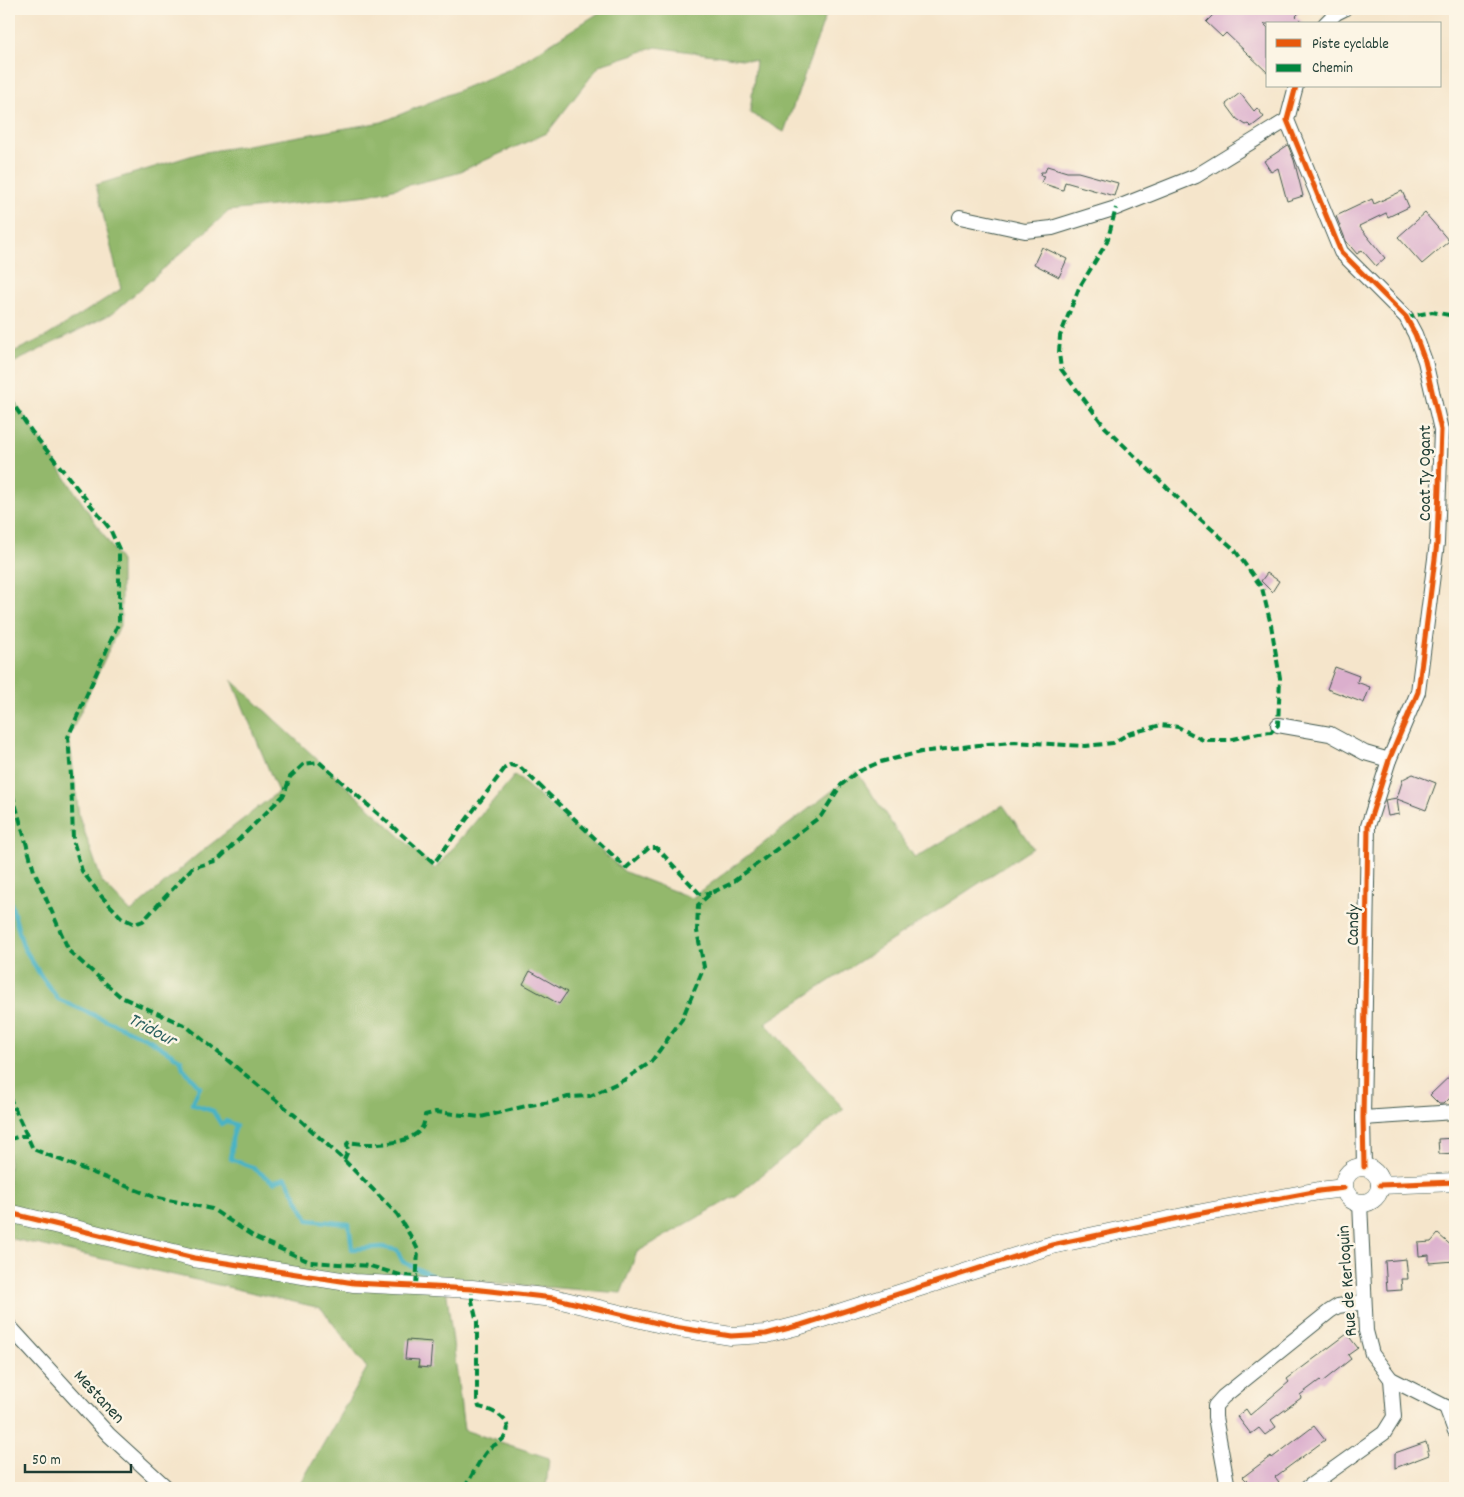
<svg xmlns="http://www.w3.org/2000/svg" width="1464" height="1497" font-family="Dekko,sans-serif">
  <style>
    .forest { fill: #93b86c; stroke: #597a50 }
    .lines { fill: none; stroke-linecap: round; stroke-linejoin: round }
    .stream { stroke: #48b3c5; stroke-width: 4.5 }
    .building { fill: #dbafcd }
    .minor-casing { stroke: #3f564b; stroke-width: 16 }
    .tertiary-casing { stroke: #3f564b; stroke-width: 19 }
    .minor { stroke: #fff; stroke-width: 14 }
    .tertiary { stroke: #fff; stroke-width: 18 }
    .quiet { stroke: #00873e; stroke-width: 4; stroke-dasharray: 8 4; stroke-linecap: butt }
    .cycleway-casing { stroke: #fcf5e5; stroke-width: 8 }
    .cycleway { stroke: #e8590c; stroke-width: 5 }
    .labels { text-anchor: middle; stroke-width: 5; stroke-linejoin: round; paint-order: stroke }
    .street-label { font-size: 18px; fill: #1f3d34; stroke: #fcf5e5 }
    .water-label { font-size: 19px; font-style: italic; fill: #2b6060; stroke: #fcf5e5 }
  </style>
  <rect width="100%" height="100%" fill="#fcf5e5"/>
  <filter id="ink" filterUnits="userSpaceOnUse"><feTurbulence type="fractalNoise" baseFrequency=".02" numOctaves="2"/><feDisplacementMap in="SourceGraphic" scale="10" xChannelSelector="R" yChannelSelector="G"/><feConvolveMatrix kernelMatrix="1 2 1 2 8 2 1 2 1" color-interpolation-filters="sRGB"/></filter>
  <filter id="wash" filterUnits="userSpaceOnUse"><feTurbulence type="fractalNoise" baseFrequency=".0096" numOctaves="4" result="noise"/><feDisplacementMap in="SourceGraphic" scale="20" xChannelSelector="R" yChannelSelector="G"/><feGaussianBlur stdDeviation="1.12" result="paint"/><feColorMatrix in="noise" values="0 0 0 0 0 0 0 0 0 0 0 0 0 0 0 0 0 1.4 0 .05"/><feComposite in="paint" operator="in"/></filter>
  <g filter="url(#wash)">
    <rect width="100%" height="100%" fill="#f5e5cb"/>
    <g class="forest">
      <path d="M605,9H828L784,132L750,113L756,61L656,47L600,65L547,133L454,174L368,195L229,211L113,313L9,365V354L47,336L121,289L96,185L200,153L382,122L510,69Z"/>
      <path d="M9,393L121,561V623L69,737L79,816L102,882L131,912L197,855L278,792L232,680L435,869L515,775L625,872L692,898L857,772L915,858L1003,805L1033,848L765,1023L844,1109L737,1195L637,1252L621,1293L445,1279L464,1430L549,1458L546,1488H298L367,1368L321,1308L9,1238Z"/>
    </g>
    <g class="lines">
      <path class="stream" d="M9,896L23,946L41,976L58,999L148,1039L181,1060L183,1068L200,1087L192,1104L213,1111L221,1124L226,1121L236,1125L232,1139L231,1159L252,1167L273,1182L286,1178L308,1220L349,1224L352,1249L382,1247L397,1250L403,1262L439,1279"/>
    </g>
    <g id="blocks">
      <g class="building">
        <path d="M1219,9H1303L1296,16L1304,24H1264L1268,28V73L1226,33L1222,37L1206,22Z"/>
        <path d="M1240,93L1254,111L1257,108L1264,117L1251,127L1248,124L1246,125L1237,119L1226,104Z"/>
        <path d="M1288,145L1294,160L1303,196L1287,201L1278,168L1271,172L1264,161Z"/>
        <path d="M1047,166L1067,172H1078L1118,183L1114,196L1065,182L1063,190L1041,183L1044,176L1040,175L1041,172H1045Z"/>
        <path d="M1402,191L1409,207L1388,217L1386,213L1359,226L1385,258L1376,266L1362,250L1357,254L1346,241L1336,216L1372,199L1374,204Z"/>
        <path d="M1425,213L1449,241L1422,264L1398,237Z"/>
        <path d="M1042,247L1067,259L1059,277L1034,264Z"/>
        <path d="M1267,573L1279,581L1272,592L1261,581Z"/>
        <path d="M1335,667L1359,676L1357,682L1370,687L1364,703L1327,689Z"/>
        <path d="M1413,774L1436,783L1426,810L1397,799L1399,814L1388,816L1385,800L1397,798L1403,779Z"/>
        <path d="M530,971L567,992L559,1004L523,984Z"/>
        <path d="M1455,1071V1093L1444,1104H1439L1430,1095Z"/>
        <path d="M1455,1138V1153L1439,1154L1438,1139Z"/>
        <path d="M1438,1234L1455,1249V1261L1429,1263V1255L1419,1256L1418,1243L1431,1242Z"/>
        <path d="M1406,1259L1408,1279H1401L1402,1290L1387,1291L1385,1261Z"/>
        <path d="M1347,1334L1358,1348L1348,1355L1351,1359L1322,1382L1320,1380L1300,1395L1301,1398L1271,1420L1276,1427L1265,1435L1259,1428L1251,1434L1237,1416L1246,1409L1250,1415L1289,1382L1287,1379Z"/>
        <path d="M407,1340L432,1342L430,1368L418,1367L419,1360L405,1359Z"/>
        <path d="M1314,1426L1325,1440L1275,1477L1279,1482L1271,1488H1238L1247,1481L1243,1477L1271,1456L1272,1458Z"/>
        <path d="M1426,1442L1429,1455L1395,1468V1453Z"/>
      </g>
    </g>
  </g>
  <g filter="url(#ink)">
    <use href="#blocks" fill-opacity="0" stroke="#3f564b" stroke-width="1"/>
    <g class="lines">
      <g class="minor-casing">
        <g id="minor">
          <path d="M1325,24L1336,13L1344,9"/>
          <path d="M1296,86L1287,120L1341,252L1406,317L1415,334L1425,361L1441,430L1437,543L1418,692L1389,760L1368,826L1363,1118L1364,1167"/>
          <path d="M960,217L1025,231L1052,228L1116,208L1196,176L1287,120"/>
          <path d="M1278,725L1330,734L1365,753L1389,760"/>
          <path d="M1363,1118L1455,1112"/>
          <path d="M1360,1203L1366,1331L1372,1354L1391,1379L1446,1407"/>
          <path d="M9,1326L109,1435L167,1488"/>
          <path d="M1446,1407L1455,1431"/>
          <path d="M1228,1488L1215,1417V1406L1223,1397L1330,1311L1338,1306L1364,1302"/>
          <path d="M1307,1488L1384,1433L1394,1417L1391,1379"/>
        </g>
      </g>
      <g class="tertiary-casing">
        <g id="tertiary">
          <circle cx="1362" cy="1185" r="18"/>
          <path d="M1380,1185L1455,1182"/>
          <path d="M9,1213L194,1258L354,1283L472,1289L553,1298L674,1327L731,1336L766,1334L801,1325L1052,1245L1197,1214L1319,1191L1344,1188"/>
        </g>
      </g>
      <use href="#minor" class="minor"/>
      <use href="#tertiary" class="tertiary"/>
      <g class="quiet">
        <path d="M1406,317L1432,312L1455,316"/>
        <path d="M9,398L32,432L110,529L119,549V622L68,737L71,776L73,840L82,871L102,897L122,918L135,924L143,921L192,868L218,860L284,795L290,777L304,764L319,762L434,863L505,768L510,765L520,767L626,868L649,848H657L700,894L711,893"/>
        <path d="M9,782L34,871L69,951L121,997L186,1026L298,1118L344,1160L397,1214L413,1240L418,1250L416,1287"/>
        <path d="M9,1096L33,1149L154,1197L212,1209L256,1238L310,1262L370,1266L400,1275L418,1276"/>
        <path d="M9,1140L19,1136H27"/>
        <path d="M344,1160L348,1151L347,1144L349,1142C368,1146 413,1146 423,1126C424,1123 425,1118 425,1115L436,1112L481,1117L530,1105L552,1102L568,1097L590,1096L624,1080L651,1062L682,1019L704,967L697,931L698,905L711,893L730,884L821,816L841,785L857,772L880,762L921,752L987,744L1015,742L1085,746L1113,743L1128,734L1161,725L1178,727L1203,740H1229L1259,733L1271,732L1278,725L1280,678L1271,625L1262,588L1234,549L1189,509L1105,427L1061,369L1059,353L1060,336L1079,288L1107,242L1116,208"/>
        <path d="M464,1488C472,1477 478,1462 487,1451C491,1446 498,1444 503,1439C518,1422 494,1410 479,1407L477,1399V1322L472,1301V1289"/>
      </g>
      <g class="cycleway-casing">
        <g id="cycleway">
          <path d="M1296,86L1287,120L1341,252L1406,317L1415,334L1425,361L1441,430L1437,543L1418,692L1389,760L1368,826L1363,1118L1364,1167"/>
          <path d="M1380,1185L1455,1182"/>
          <path d="M9,1213L194,1258L354,1283L472,1289L553,1298L674,1327L731,1336L766,1334L801,1325L1052,1245L1197,1214L1319,1191L1344,1188"/>
        </g>
      </g>
      <use href="#cycleway" class="cycleway"/>
    </g>
  </g>
  <g class="labels">
    <g class="street-label">
      <text transform="translate(1424 473) rotate(-90)" y="6">Coat Ty Ogant</text>
      <text transform="translate(1352 925) rotate(-89)" y="6">Candy</text>
      <text transform="translate(1346 1281) rotate(-94)" y="6">Rue de Kerloquin</text>
      <text transform="translate(100 1396) rotate(47)" y="6">Mestanen</text>
    </g>
    <g class="water-label">
      <text transform="translate(153 1028) rotate(28)" y="7">Tridour</text>
    </g>
  </g>
  <rect width="1464" height="1497" fill="none" stroke="#fcf5e5" stroke-width="30"/>
  <rect x="1266" y="22" width="175" height="65" fill="#fcf5e5" stroke="#a4ab9e"/>
  <rect x="1276" y="39" width="25" height="8" fill="#e8590c" stroke="#a4ab9e"/>
  <text x="1312" y="48" font-size="15" fill="#1f3d34">Piste cyclable</text>
  <rect x="1276" y="64" width="25" height="8" fill="#00873e" stroke="#a4ab9e"/>
  <text x="1312" y="72" font-size="15" fill="#1f3d34">Chemin</text>
  <path d="M25 1464v8h106v-8" fill="none" stroke="#1f3d34" stroke-width="2.5"/>
  <text x="32" y="1464" font-size="15" fill="#1f3d34" stroke="#fcf5e5" stroke-width="4" paint-order="stroke">50 m</text>
</svg>
